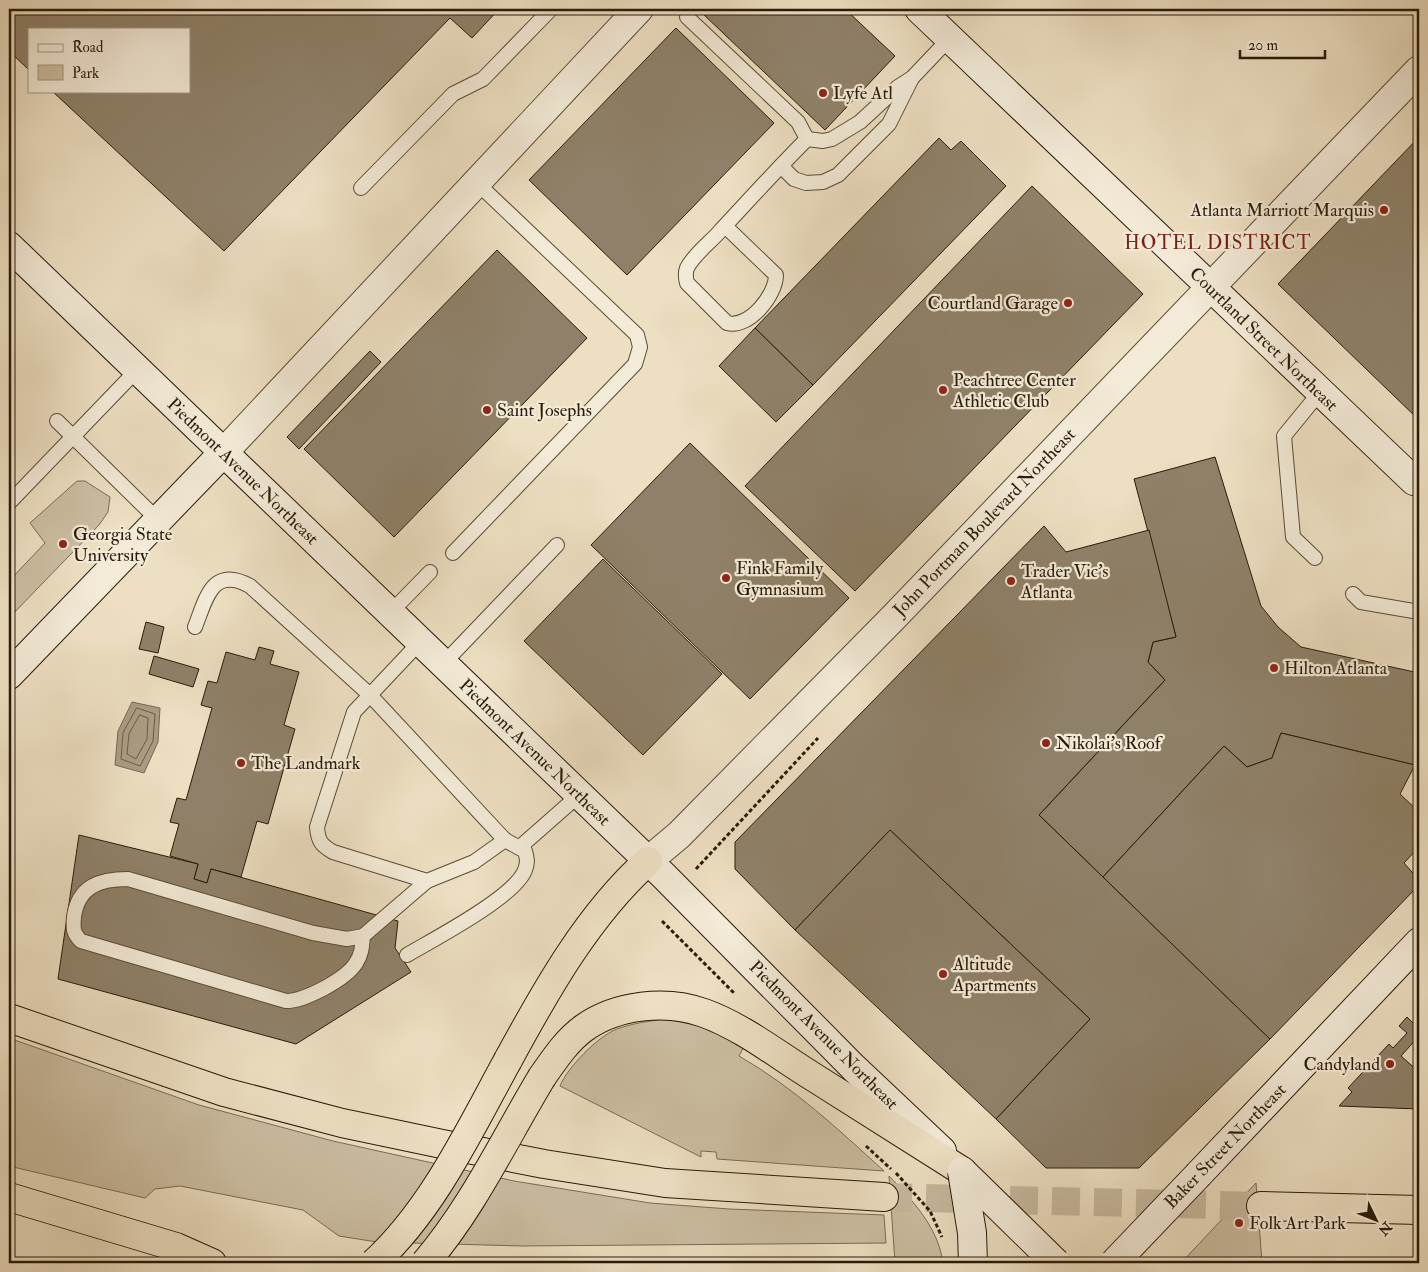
<svg xmlns="http://www.w3.org/2000/svg" width="1428" height="1272" font-family="'IM FELL Double Pica',serif">
  <style>
    .green { fill: #ccbea2; stroke: #7a6c55 }
    .water { fill: #aa9c83; stroke: #766852 }
    .lines { fill: none; stroke-linecap: round; stroke-linejoin: round }
    .shore { stroke: #6a5c46; stroke-width: 1 }
    .building { fill: #8f8169; stroke: #291b08 }
    .motorway-tunnel { stroke: #c6b89d; stroke-width: 28; stroke-dasharray: 28 14; stroke-linecap: butt }
    .service-casing { stroke: #5a4c36; stroke-width: 16 }
    .tertiary-casing { stroke: #5a4c36; stroke-width: 30 }
    .secondary-casing { stroke: #291b08; stroke-width: 30 }
    .motorway-casing { stroke: #291b08; stroke-width: 30 }
    .path { stroke: #291b08; stroke-width: 3; stroke-dasharray: 4 2.5; stroke-linecap: butt }
    .service { stroke: #f3ead7; stroke-width: 14 }
    .tertiary { stroke: #f3ead7; stroke-width: 28 }
    .secondary { stroke: #f3ead7; stroke-width: 28 }
    .motorway { stroke: #eddfc2; stroke-width: 28 }
    .secondary-bridge-casing { stroke: #291b08; stroke-width: 30; stroke-linecap: butt }
    .motorway-bridge-casing { stroke: #291b08; stroke-width: 30; stroke-linecap: butt }
    .path-bridge { stroke: #291b08; stroke-width: 3; stroke-dasharray: 4 2.5; stroke-linecap: butt }
    .secondary-bridge { stroke: #f3ead7; stroke-width: 28 }
    .motorway-bridge { stroke: #eddfc2; stroke-width: 28 }
    .poi-dot { fill: #8f2418; stroke: #f3ead7; stroke-width: 2 }
    .labels { text-anchor: middle; stroke-width: 4.5; stroke-linejoin: round; paint-order: stroke }
    .poi-label { font-size: 18px; fill: #291b08; stroke: #f3ead7; text-anchor: start }
    .street-label { font-size: 18px; fill: #291b08; stroke: #f3ead7 }
    .neighbourhood-label { font-size: 19px; letter-spacing: 1px; fill: #7a1f14; stroke: #f3ead7 }
  </style>
  <rect width="100%" height="100%" fill="#eddfc2"/>
  <filter id="stains"><feTurbulence type="fractalNoise" baseFrequency=".004" numOctaves="4"/><feColorMatrix values="0 0 0 0 .2 0 0 0 0 .09 0 0 0 0 .02 0 0 0 .5 -.17"/></filter>
  <radialGradient id="worn" r=".72"><stop offset=".6" stop-color="#630" stop-opacity="0"/><stop offset="1" stop-color="#630" stop-opacity=".3"/></radialGradient>
  <g class="green">
    <path d="M77,481H85L110,497L108,512L99,525L9,618V581L45,543L30,523Z"/>
    <path d="M666,1019L710,1028L745,1045L739,1056C793,1087 838,1129 884,1171L717,1159L716,1152L701,1151V1157L560,1086C567,1068 598,1036 617,1029C633,1023 650,1021 666,1019Z"/>
    <path d="M9,1038L199,1105L333,1141L514,1181L650,1203L729,1209L884,1215L886,1243L522,1246L377,1242L339,1236L303,1210L180,1186L155,1189L145,1198L9,1166Z"/>
    <path d="M889,1176C913,1201 938,1227 943,1263H895Z"/>
    <path d="M1256,1183L1262,1263H1181Z"/>
  </g>
  <path class="water" d="M132,702L160,708L158,742L144,773L115,765L118,731Z"/>
  <g class="lines">
    <g class="shore">
      <path d="M137,708L155,714L153,741L140,766L121,759L123,733Z"/>
      <path d="M140,715L148,718L147,739L136,759L127,754L129,734Z"/>
    </g>
  </g>
  <g class="building">
    <path d="M9,9H499L472,38L450,18L224,251L52,91H189V29H29V70L9,51Z"/>
    <path d="M706,9H845L895,56L825,130L702,13Z"/>
    <path d="M676,28L774,123L627,275L529,180Z"/>
    <path d="M1419,137V420L1278,284Z"/>
    <path d="M939,138L951,150L961,141L1006,186L813,385L755,328Z"/>
    <path d="M1032,186L1143,294L855,591L745,486Z"/>
    <path d="M497,250L587,338L394,537L304,449Z"/>
    <path d="M755,328L813,385L776,422L719,366Z"/>
    <path d="M370,351L381,362L299,449L287,437Z"/>
    <path d="M690,443L849,598L750,699L591,545Z"/>
    <path d="M1215,457L1261,606L1278,627L1301,647L1419,673V748L1415,765L1281,733L1272,758L1247,767L1224,746L1103,877L1039,815L1165,680L1148,662L1153,642L1176,637L1134,479Z"/>
    <path d="M1044,526L1066,552L1149,530L1176,637L1153,642L1148,662L1165,680L1039,815L1270,1039L1139,1168H1046L996,1119L1090,1019L890,830L795,930L735,869V842Z"/>
    <path d="M603,559L722,674L643,755L524,641Z"/>
    <path d="M146,622L164,627L158,653L139,649Z"/>
    <path d="M259,647L274,651L270,664L299,672L284,725L295,729L268,824L257,821L241,877L211,869L207,883L194,879L198,864L170,856L179,824L170,822L177,798L186,800L212,708L201,705L208,681L217,683L226,652L255,660Z"/>
    <path d="M154,656L199,669L193,687L149,674Z"/>
    <path d="M1281,733L1415,765L1400,794L1419,812V847L1404,863L1419,880V885L1270,1039L1103,877L1224,746L1247,767L1272,758Z"/>
    <path d="M890,830L1090,1019L996,1119L795,930Z"/>
    <path d="M79,835L198,864L194,879L207,883L211,869L398,921L395,948L411,972L296,1044L58,979Z"/>
    <path d="M1407,1017L1419,1029V1036L1401,1056L1419,1072V1109L1339,1106L1352,1092L1348,1088L1389,1044L1393,1048L1407,1033L1399,1026Z"/>
  </g>
  <g class="lines">
    <path class="motorway-tunnel" d="M884,1197L1261,1206"/>
    <g class="service-casing">
      <g id="service">
        <path d="M687,17L798,122L807,139C777,169 749,200 721,230C711,242 694,254 687,268C685,273 686,279 687,283L727,323C749,329 776,295 776,275L725,226"/>
        <path d="M807,139L823,141L832,139L860,122L898,87L912,78L950,38"/>
        <path d="M781,166L794,179L806,183L823,182L838,175L889,124L912,78"/>
        <path d="M361,188L453,94L483,79L551,9"/>
        <path d="M57,421L158,520"/>
        <path d="M9,503L138,369"/>
        <path d="M453,553L635,364L640,347L637,335L476,182"/>
        <path d="M1315,558L1293,537L1284,436L1320,392"/>
        <path d="M1353,594L1361,602L1419,612"/>
        <path d="M390,613L430,572"/>
        <path d="M195,627C206,599 212,565 250,586L370,695L505,840L474,862L427,881L333,852C321,845 318,841 317,827L354,712L420,642"/>
        <path d="M443,664L557,545"/>
        <path d="M520,847L579,795"/>
        <path d="M363,936C362,946 362,954 356,963C346,979 305,1001 286,1001L81,941C73,933 73,929 74,917C78,886 100,879 128,879L313,933L347,939L363,936L427,881"/>
        <path d="M407,955C434,939 515,897 525,870C528,863 527,858 525,851L505,840"/>
      </g>
    </g>
    <g class="tertiary-casing">
      <g id="tertiary">
        <path d="M224,452L639,9"/>
        <path d="M648,861L679,835L893,618L1419,70"/>
      </g>
    </g>
    <g class="secondary-casing">
      <g id="secondary">
        <path d="M919,9L1414,481"/>
        <path d="M9,246L664,876L854,1068L942,1151"/>
        <path d="M9,675L224,452"/>
        <path d="M1199,1174L1419,942"/>
      </g>
    </g>
    <g class="motorway-casing">
      <g id="motorway">
        <path d="M9,1018L224,1092L342,1123L442,1144L544,1164L665,1183L884,1197"/>
        <path d="M508,1060C546,990 588,915 648,861"/>
        <path d="M542,1077C554,1060 566,1041 584,1028C616,1005 666,999 704,1013C743,1027 779,1056 815,1078C864,1109 913,1140 962,1171"/>
        <path d="M9,1197L176,1247L212,1263"/>
        <path d="M1261,1206L1419,1210"/>
      </g>
    </g>
    <g class="path">
      <path d="M696,869L818,738"/>
      <path d="M662,921L734,993"/>
      <path d="M866,1146L891,1169"/>
    </g>
    <use href="#service" class="service"/>
    <use href="#tertiary" class="tertiary"/>
    <use href="#secondary" class="secondary"/>
    <use href="#motorway" class="motorway"/>
    <g class="secondary-bridge-casing">
      <g id="secondary-bridge">
        <path d="M962,1171L1056,1263"/>
        <path d="M962,1171L972,1233L973,1263"/>
        <path d="M1114,1263L1199,1174"/>
      </g>
    </g>
    <g class="motorway-bridge-casing">
      <g id="motorway-bridge">
        <path d="M374,1263C433,1209 470,1129 508,1060"/>
        <path d="M425,1263C473,1207 504,1140 542,1077"/>
      </g>
    </g>
    <path class="path-bridge" d="M896,1173L930,1211L942,1237"/>
    <use href="#secondary-bridge" class="secondary-bridge"/>
    <use href="#motorway-bridge" class="motorway-bridge"/>
  </g>
  <g class="poi-dot">
    <circle cx="823" cy="93" r="5"/>
    <circle cx="1384" cy="210" r="5"/>
    <circle cx="1068" cy="303" r="5"/>
    <circle cx="943" cy="390" r="5"/>
    <circle cx="487" cy="410" r="5"/>
    <circle cx="63" cy="544" r="5"/>
    <circle cx="726" cy="578" r="5"/>
    <circle cx="1011" cy="581" r="5"/>
    <circle cx="1274" cy="668" r="5"/>
    <circle cx="1046" cy="743" r="5"/>
    <circle cx="241" cy="763" r="5"/>
    <circle cx="943" cy="974" r="5"/>
    <circle cx="1390" cy="1064" r="5"/>
    <circle cx="1239" cy="1223" r="5"/>
  </g>
  <g class="labels">
    <g class="poi-label">
      <text x="833" y="99">Lyfe Atl</text>
      <text x="1374" y="216" text-anchor="end">Atlanta Marriott Marquis</text>
      <text x="1058" y="309" text-anchor="end">Courtland Garage</text>
      <text x="953" y="386">Peachtree Center<tspan x="953" dy="21">Athletic Club</tspan></text>
      <text x="497" y="416">Saint Josephs</text>
      <text x="73" y="540">Georgia State<tspan x="73" dy="21">University</tspan></text>
      <text x="736" y="574">Fink Family<tspan x="736" dy="21">Gymnasium</tspan></text>
      <text x="1021" y="577">Trader Vic's<tspan x="1021" dy="21">Atlanta</tspan></text>
      <text x="1284" y="674">Hilton Atlanta</text>
      <text x="1056" y="749">Nikolai's Roof</text>
      <text x="251" y="769">The Landmark</text>
      <text x="953" y="970">Altitude<tspan x="953" dy="21">Apartments</tspan></text>
      <text x="1380" y="1070" text-anchor="end">Candyland</text>
      <text x="1249" y="1229">Folk Art Park</text>
    </g>
    <g class="street-label">
      <text transform="translate(1264 339) rotate(44)" y="6">Courtland Street Northeast</text>
      <text transform="translate(243 471) rotate(44)" y="6">Piedmont Avenue Northeast</text>
      <text transform="translate(984 522) rotate(-46)" y="6">John Portman Boulevard Northeast</text>
      <text transform="translate(535 752) rotate(44)" y="6">Piedmont Avenue Northeast</text>
      <text transform="translate(824 1035) rotate(45)" y="6">Piedmont Avenue Northeast</text>
      <text transform="translate(1225 1146) rotate(-46)" y="6">Baker Street Northeast</text>
    </g>
    <g class="neighbourhood-label">
      <text x="1218" y="249">HOTEL DISTRICT</text>
    </g>
  </g>
  <rect width="1428" height="1272" fill="none" stroke="#eddfc2" stroke-width="30"/>
  <rect x="10" y="10" width="1408" height="1252" fill="none" stroke="#291b08" stroke-width="2.5"/>
  <rect x="15" y="15" width="1398" height="1242" fill="none" stroke="#291b08"/>
  <rect x="28" y="28" width="162" height="65" fill="#f3ead7" stroke="#a29784"/>
  <rect x="38" y="44" width="25" height="8" fill="#f3ead7" stroke="#a29784"/>
  <text x="72" y="52" font-size="15" fill="#291b08">Road</text>
  <rect x="38" y="65" width="25" height="15" fill="#ccbea2" stroke="#a29784"/>
  <text x="72" y="78" font-size="15" fill="#291b08">Park</text>
  <g transform="translate(1376 1220) rotate(133)" stroke="#f3ead7" stroke-width="4" paint-order="stroke">
  <path d="M0-4L9 19L0 12L-9 19Z" fill="#291b08"/>
  <text y="-8" font-size="14" font-weight="bold" text-anchor="middle" fill="#291b08">N</text>
  </g>
  <path d="M1240 50v8h85v-8" fill="none" stroke="#291b08" stroke-width="2.5"/>
  <text x="1248" y="50" font-size="15" fill="#291b08" stroke="#f3ead7" stroke-width="4" paint-order="stroke">20 m</text>
  <rect width="100%" height="100%" filter="url(#stains)"/>
  <rect width="100%" height="100%" fill="url(#worn)"/>
</svg>
